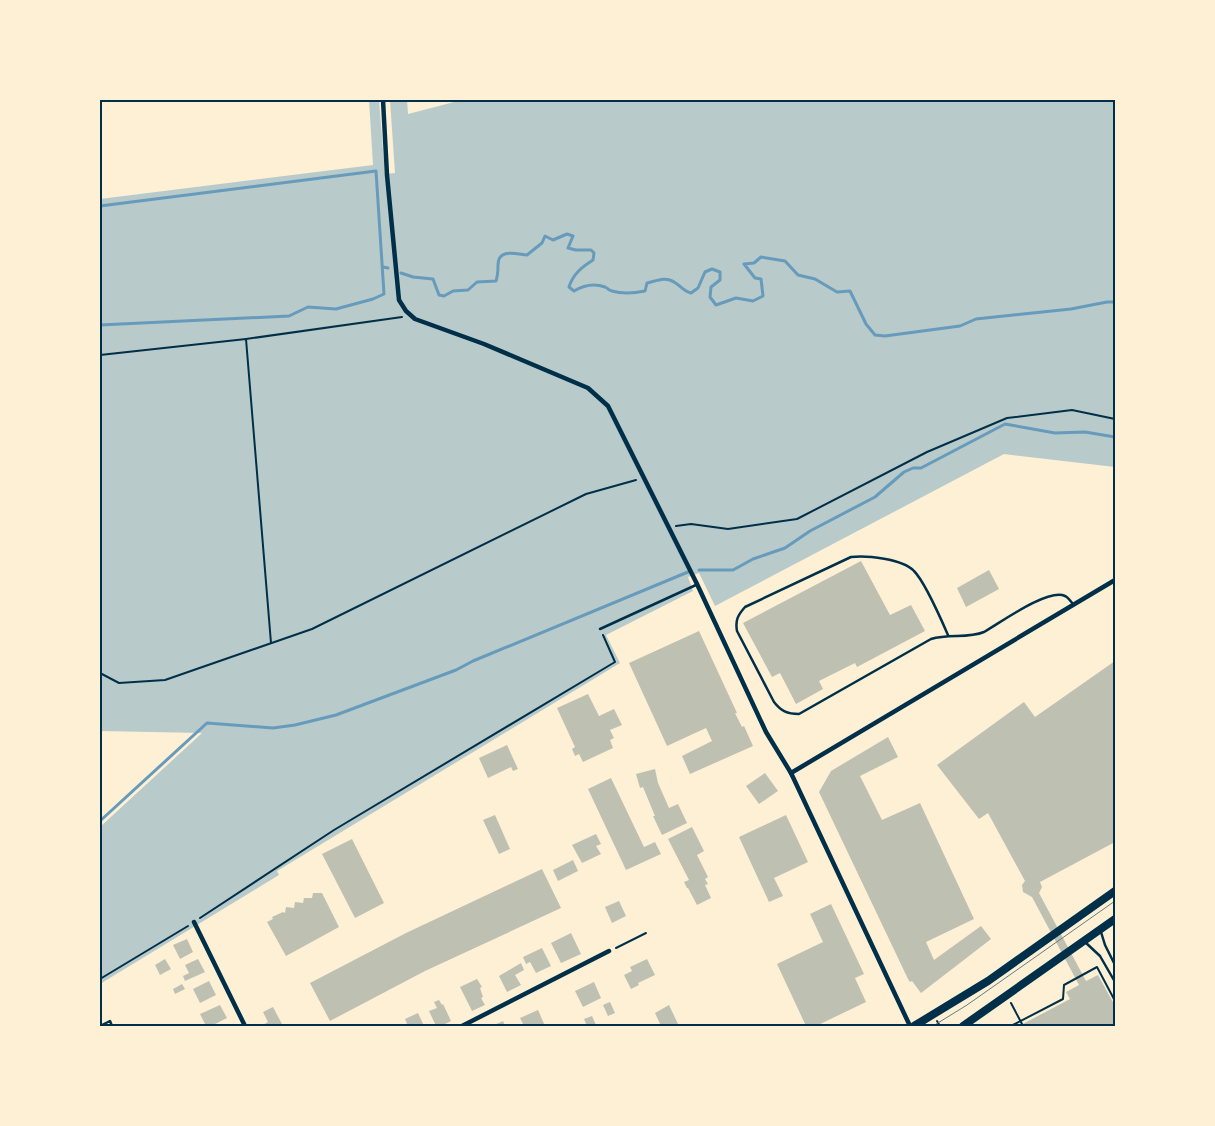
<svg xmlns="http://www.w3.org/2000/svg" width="1215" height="1126" font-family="'Titillium Web',sans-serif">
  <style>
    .green { fill: #b9caca }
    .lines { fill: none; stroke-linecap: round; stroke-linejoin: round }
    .stream { stroke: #669bbc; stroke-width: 3 }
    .building { fill: #bec0b2 }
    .path { stroke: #003049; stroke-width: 2 }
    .service { stroke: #003049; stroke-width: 2.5 }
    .minor { stroke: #003049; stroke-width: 4.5 }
    .primary { stroke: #003049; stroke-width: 8 }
    .tram { stroke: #657d81; stroke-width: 1 }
    .neatline { fill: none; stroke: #003049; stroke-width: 2 }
  </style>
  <rect width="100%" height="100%" fill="#fdf0d5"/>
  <path class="green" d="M369,100H379L385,174L395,173L390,100H407L408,114L462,100H1115V467L1004,454L715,606L699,573L688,577L693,591L606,635L620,663L277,871L279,875L100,984V827L202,733L100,731V199L373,165Z"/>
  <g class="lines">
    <g class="stream">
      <path d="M100,206L376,171L384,294L373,299L336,309L308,307L289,316L100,325"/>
      <path d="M383,267L388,268"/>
      <path d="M401,273L413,277L433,279L439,295L444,296L453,291L468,290L477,282L496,281C498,275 498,271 498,265C498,248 516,254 527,255L542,243L545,236L553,240L567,234L573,236L568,248L576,250H591L594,253L593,260C582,267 573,274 569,287L574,291C584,285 594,283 605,287C609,289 608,290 612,291C622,294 635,293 645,291L647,283C656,281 666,276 674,282C681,286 683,291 691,293L698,288L705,272L712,269L720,272V280L711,287L710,297L716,305L736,298L753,301L763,296L761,279L755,278L744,264L754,263L761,257L785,261L798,275L815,279L837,292L850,291L866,324L875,335L885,336L960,326L976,319L1071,309L1107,302H1115"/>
      <path d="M699,570H733L753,559L785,548L810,531L875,497L904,472L913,468H921L1005,424L1055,433L1085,432L1115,437"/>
      <path d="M100,821L207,723L273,728L295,725L336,715L456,670L473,661L688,572"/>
    </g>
  </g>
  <g class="building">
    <path d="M861,561L890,615L911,605L925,631L857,667L855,663L819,681L823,689L796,704L780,673L772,677L743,623Z"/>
    <path d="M989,570L999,589L966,607L957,588Z"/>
    <path d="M699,631L737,713H735L742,727L744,726L753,746L690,774L682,756L712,741L706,728L667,746L629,663Z"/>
    <path d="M1115,661V842L1040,882L1042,887L1039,893L1086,981L1098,975L1115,1006V1026H1019L1070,999L1066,992L1079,985L1032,897L1023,892L1022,885L1025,881L988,813L979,819L937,765L1024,702L1035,717Z"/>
    <path d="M588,694L599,716L614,709L622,725L610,730L614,738L610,740L613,748L583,762L579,754L575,756L572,749L575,747L557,708Z"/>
    <path d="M888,737L898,757L860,776L882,820L920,803L974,919L926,942L934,960L981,926L991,939L921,993L912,981L910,982L908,979L819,792L831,771Z"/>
    <path d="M507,745L518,769L513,771L511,767L488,778L479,758Z"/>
    <path d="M655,769L658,783L669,808L678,804L687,823L662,835L653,816H655L643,787L640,788L636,774Z"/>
    <path d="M765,773L778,791L759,804L746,786Z"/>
    <path d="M611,778L644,847L655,842L661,854L626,870L588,789Z"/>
    <path d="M495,815L510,849L499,854L483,820Z"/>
    <path d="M786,815L808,862L774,878L783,896L769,902L739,837Z"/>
    <path d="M692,827L704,851L697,855L708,877L705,879L708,884L705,885L711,898L697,905L688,888H687L684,882L689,880L668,839Z"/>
    <path d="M596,834L601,844L596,846L601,854L582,863L572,845Z"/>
    <path d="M352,839L384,903L355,918L322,854Z"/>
    <path d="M573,860L578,871L558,881L553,870Z"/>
    <path d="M542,869L561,908L425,971L330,1021L310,983L406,933Z"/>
    <path d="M313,893H322L339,927L286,956L267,922L273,919L272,917L283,912L285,913L286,907L294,908L295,902L303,903L304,898H312Z"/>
    <path d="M619,901L626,916L612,923L605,907Z"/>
    <path d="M831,904L864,974L855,978L866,1002L816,1026H806L777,964L823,942L810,914Z"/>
    <path d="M571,933L581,954L561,963L551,943Z"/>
    <path d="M187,939L193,952L180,959L173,945Z"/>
    <path d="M542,948L551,966L536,973L530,962L526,964L523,957Z"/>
    <path d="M165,959L171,969L160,975L155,965Z"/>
    <path d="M198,959L205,972L185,981L183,976L189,973L185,965Z"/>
    <path d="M647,959L655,975L638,983L639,985L631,989L624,975L632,971L630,967Z"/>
    <path d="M521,963L524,970L515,975L521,985L507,992L499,976Z"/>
    <path d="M477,979L482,987L480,988L483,997L481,998L485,1005L472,1011L460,987Z"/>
    <path d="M209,981L216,995L200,1003L193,989Z"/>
    <path d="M594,982L601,998L583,1007L575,991Z"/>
    <path d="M182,984L185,989L175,994L173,989Z"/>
    <path d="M439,1000L442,1005L443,1004L451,1021L441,1026H436L429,1011L437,1008L434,1002Z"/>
    <path d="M610,1002L615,1013L608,1016L603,1005Z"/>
    <path d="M220,1005L227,1018L211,1026H206L200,1014Z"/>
    <path d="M669,1005L679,1026H661L655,1013Z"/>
    <path d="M273,1007L283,1026H261L268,1022L263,1012Z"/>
    <path d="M538,1010L545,1026H524L520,1018Z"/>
    <path d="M418,1013L424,1026H408L405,1019Z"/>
    <path d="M592,1016L596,1025L587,1026L584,1019Z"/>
    <path d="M503,1021L505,1026H492Z"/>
  </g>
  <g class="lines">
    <g class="path">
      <path d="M246,339L402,317"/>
      <path d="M100,355L246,339L271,643"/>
      <path d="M676,526L691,524L728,529L797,519L927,452L1007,418L1072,410L1115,419"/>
      <path d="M100,673L119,683L165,680L312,629L586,494L636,480"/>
      <path d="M200,918L334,830L615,662L603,635"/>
      <path d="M616,948L646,933"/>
      <path d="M100,979L188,926"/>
      <path d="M1011,1003L1022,1024"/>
      <path d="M937,1021L940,1026"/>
      <path d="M1011,1026L1063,999L1064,985L1097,967L1115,1001"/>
    </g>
    <g class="service">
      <path d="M600,629L696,585"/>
      <path d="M948,635C941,619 925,582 914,571C903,559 866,555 851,557L745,607C738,615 735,620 737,631L774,702C781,711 787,714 799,714L931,639C949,633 967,639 984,632C1000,623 1048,588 1065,596C1068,597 1071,602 1073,604"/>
      <path d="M1101,932L1105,945L1115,965"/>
      <path d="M1085,942L1100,956L1115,982"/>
      <path d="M100,1026L110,1021L112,1026"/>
    </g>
    <g class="minor">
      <path d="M383,100L387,175L399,300L406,311L415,319L484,344L588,388L608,406L697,584L766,732L791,773L910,1026"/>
      <path d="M791,773L1115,580"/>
      <path d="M194,922L245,1026"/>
      <path d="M462,1026L609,951"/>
    </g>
    <g class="primary">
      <path d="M914,1026L988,981L1115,891"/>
      <path d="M963,1026L1115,919"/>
    </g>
    <path class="tram" d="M933,1026L967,1005L1115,901"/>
  </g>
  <rect width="1215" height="1126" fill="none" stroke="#fdf0d5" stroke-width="202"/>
  <rect x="101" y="101" width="1013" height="924" class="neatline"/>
</svg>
